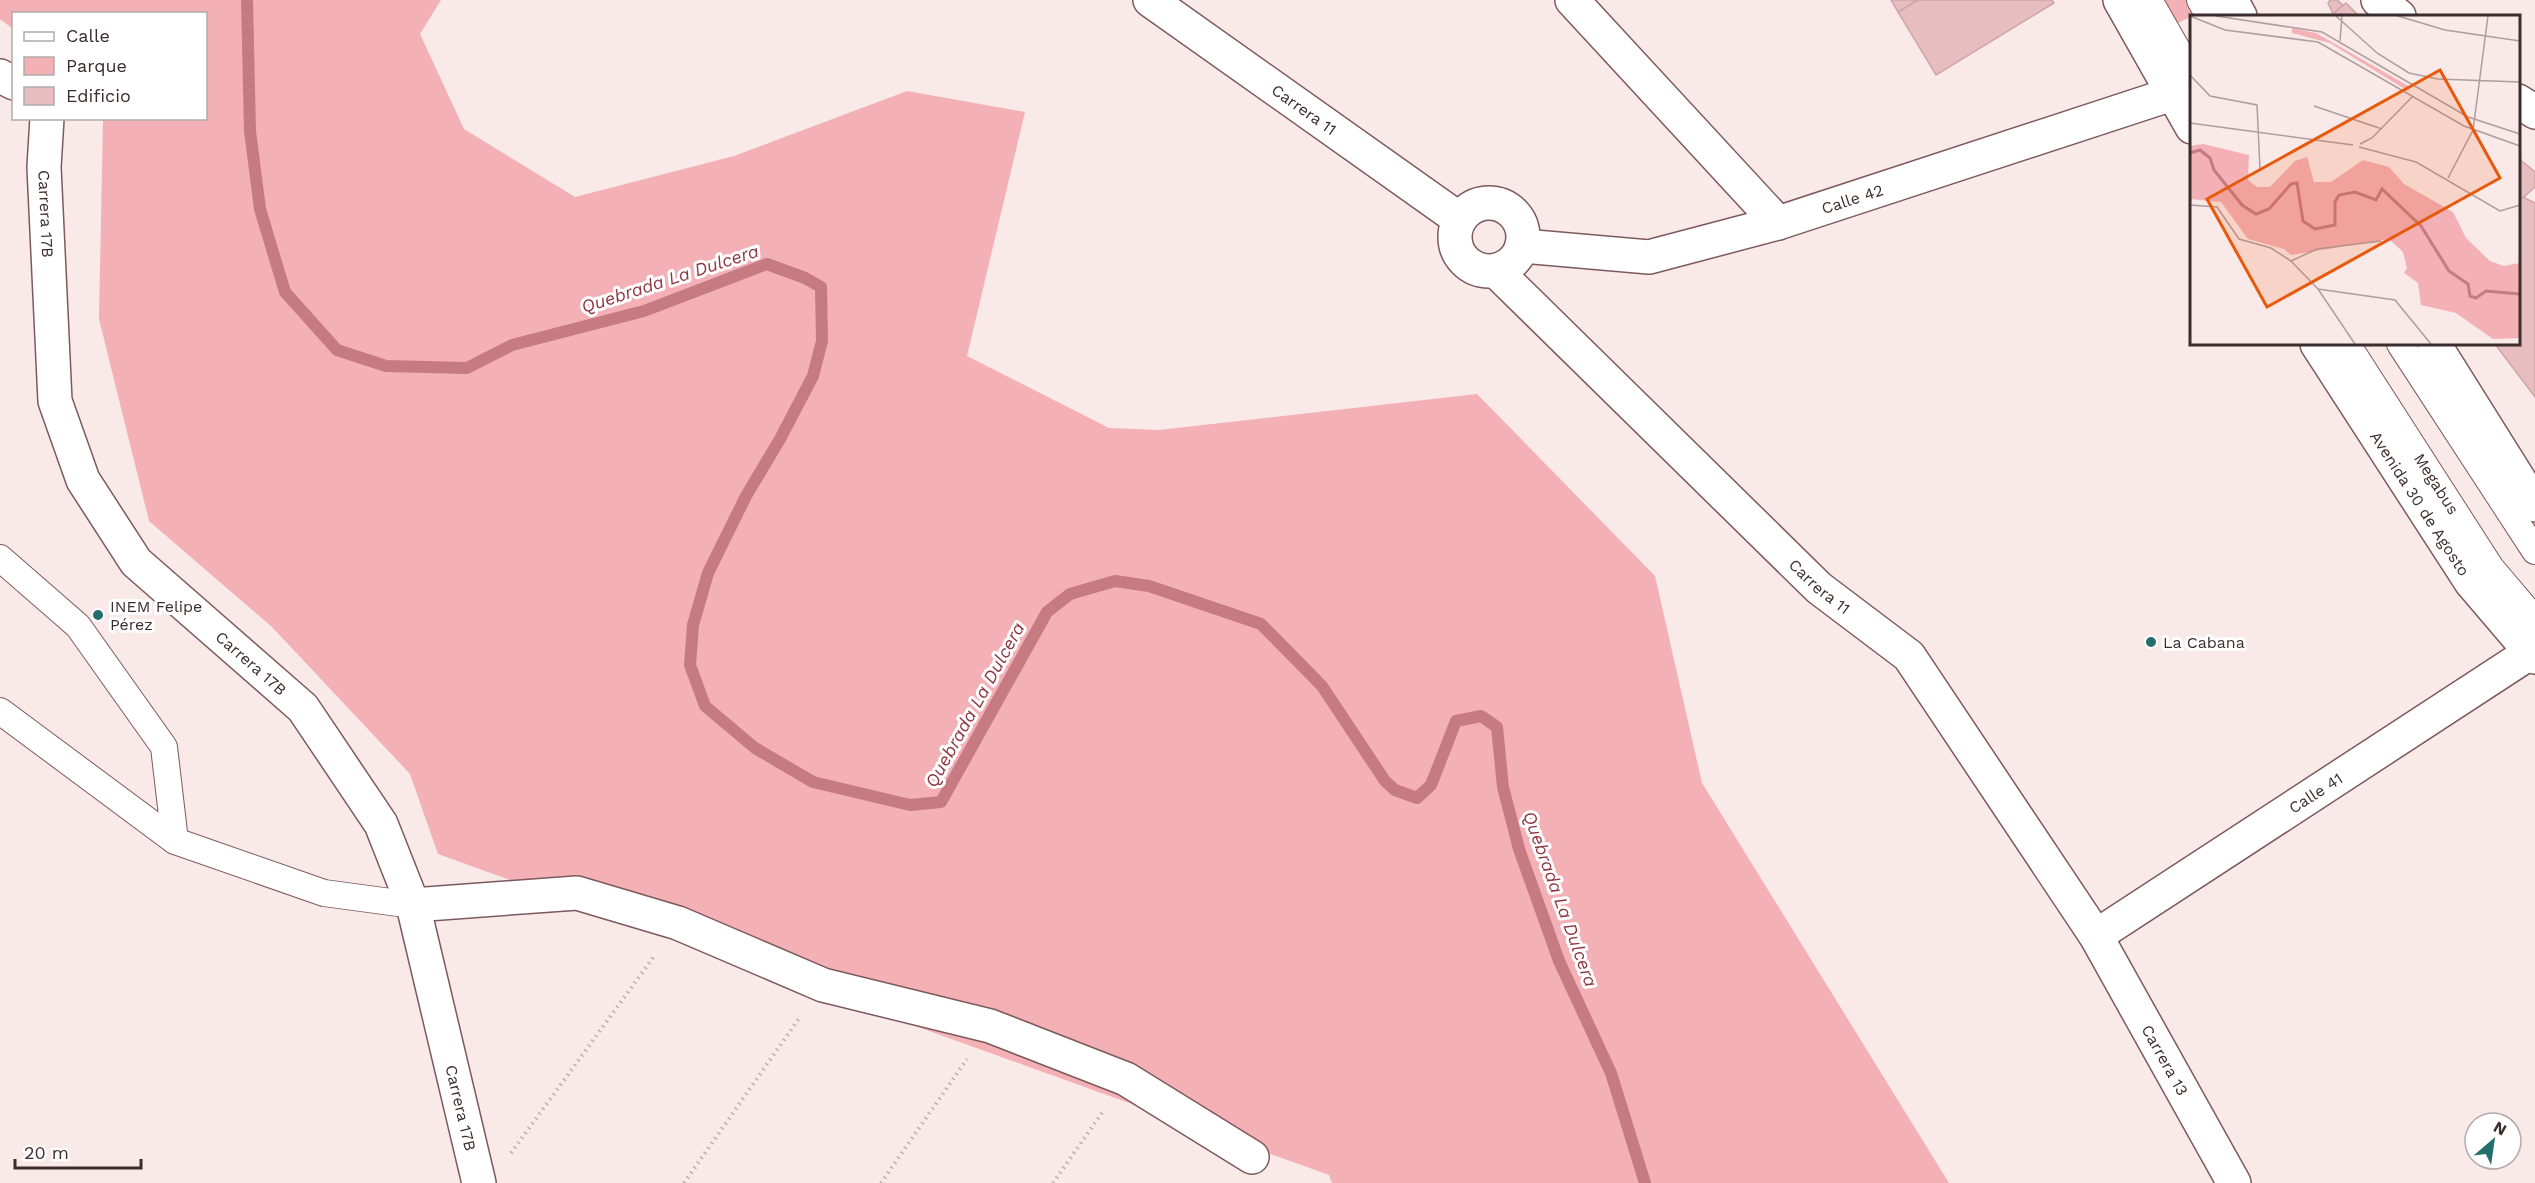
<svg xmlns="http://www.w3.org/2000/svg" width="2535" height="1183" font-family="'Work Sans',sans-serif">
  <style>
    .green { fill: #f3b0b5 }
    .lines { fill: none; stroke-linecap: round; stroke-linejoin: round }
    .stream { stroke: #c67a81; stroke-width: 12 }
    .building { fill: #e7bdc0; stroke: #cea5a8; stroke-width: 1.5 }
    .service-casing { stroke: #7d595c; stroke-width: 28 }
    .minor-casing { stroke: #7d595c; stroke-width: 36 }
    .tertiary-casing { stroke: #7d595c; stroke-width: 36 }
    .primary-casing { stroke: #7d595c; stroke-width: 36 }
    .path { stroke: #beadad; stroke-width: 4; stroke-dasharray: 1.5 4.5; stroke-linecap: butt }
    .service { stroke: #fff; stroke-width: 26 }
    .minor { stroke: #fff; stroke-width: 33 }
    .tertiary { stroke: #fff; stroke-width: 33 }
    .primary { stroke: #fff; stroke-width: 33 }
    .poi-dot { fill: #246f6e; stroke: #fff; stroke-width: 2 }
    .labels { text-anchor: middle; stroke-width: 6; stroke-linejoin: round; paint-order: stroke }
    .street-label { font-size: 16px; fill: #3c2c2d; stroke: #fff }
    .poi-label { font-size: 16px; fill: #3c2c2d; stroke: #fff; text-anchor: start }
    .water-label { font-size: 18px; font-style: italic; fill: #903342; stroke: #fff }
    .inset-river { fill: none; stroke: #c67a81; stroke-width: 3 }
    .inset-road { fill: none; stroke: #ae9d9e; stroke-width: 1.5 }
    .view { fill: #e8590c; fill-opacity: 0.15; stroke: #e8590c; stroke-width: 3 }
    .inset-edge { fill: none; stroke: #3c2c2d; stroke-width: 3 }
  </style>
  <rect width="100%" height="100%" fill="#fae9e9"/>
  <g class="green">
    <path d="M0,0H441L420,34L464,129L575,197L734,156L907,91L1025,112L967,356L1109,428L1159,430L1477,394L1655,576L1702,783L1949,1183H1332L1329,1175L438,854L410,774L272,627L149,521L99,319L103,119L206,118V14H14L13,29L0,19Z"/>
    <path d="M2149,0H2200L2205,9L2165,30Z"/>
  </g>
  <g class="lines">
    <path class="stream" d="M247,0L250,131L260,209L285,292L337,350L386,366L467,368L512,345L644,311L767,264L805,278L821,287L822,341L813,376L780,439L746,496L708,573L693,625L690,665L705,706L755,748L813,782L910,805L941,802L1047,612L1070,594L1115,581L1149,586L1261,624L1322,686L1385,781L1395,790L1417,798L1431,785L1456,721L1481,716L1497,727L1503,787L1519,849L1559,961L1611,1073L1645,1183"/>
  </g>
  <g class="building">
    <path d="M1891,0H1918L1898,12Z"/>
    <path d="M1918,0H2052L2054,3L1936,75L1898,12Z"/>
    <path d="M2330,0H2337L2343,5L2333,14L2328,3Z"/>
    <path d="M2346,3L2359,16H2335L2333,14Z"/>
    <path d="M2518,158L2535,172V187L2518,202Z"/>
    <path d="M2523,197L2535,203V397L2495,344H2518V202Z"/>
  </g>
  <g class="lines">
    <g class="service-casing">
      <g id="service">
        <path d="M2149,0L2192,75"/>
        <path d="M2200,0L2209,16"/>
        <path id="s1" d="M2347,344L2491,568L2535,620"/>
        <path d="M2400,344L2535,551"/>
        <path d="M0,558L78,626L164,747L175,841"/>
        <path d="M0,711L175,841L324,893L413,905"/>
      </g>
    </g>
    <g class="minor-casing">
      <g id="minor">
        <path d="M1572,0L1778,223"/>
        <path id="s2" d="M1523,246L1649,257L1778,223L2172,94"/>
        <path d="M413,905L577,893L678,923L823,985L990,1026L1126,1079L1252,1157"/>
        <path id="s3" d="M2096,936L2531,652L2535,646"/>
      </g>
    </g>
    <g class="tertiary-casing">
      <g id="tertiary">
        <path id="s4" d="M1150,0L1459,219"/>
        <path d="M2378,0L2399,16"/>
        <path d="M0,76L14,83"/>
        <path d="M2518,101L2535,112"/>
        <path id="s5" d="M47,118L44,167L55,401L83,480L136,562L303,708L381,824L413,905L479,1183"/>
        <circle cx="1489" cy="237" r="34"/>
        <path id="s6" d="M1496,271L1819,588L1909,656L2096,936L2234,1183"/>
      </g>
    </g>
    <g class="primary-casing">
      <g id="primary">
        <path d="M2120,0L2192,127"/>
        <path d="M2231,0L2240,16"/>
        <path id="s7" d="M2317,344L2471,582L2535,657"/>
        <path d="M2434,344L2535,505"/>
      </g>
    </g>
    <g class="path">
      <path d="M511,1153L655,955"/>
      <path d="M684,1183L800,1017"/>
      <path d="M881,1183L967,1059"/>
      <path d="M1053,1183L1104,1110"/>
    </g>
    <use href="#service" class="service"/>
    <use href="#minor" class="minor"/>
    <use href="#tertiary" class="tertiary"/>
    <use href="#primary" class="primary"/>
  </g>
  <g class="poi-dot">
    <circle cx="98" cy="615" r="6"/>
    <circle cx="2151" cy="642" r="6"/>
  </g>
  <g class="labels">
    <g class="street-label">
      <text dy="6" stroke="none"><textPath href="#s4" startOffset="189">Carrera 11</textPath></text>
      <text dy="6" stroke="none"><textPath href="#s2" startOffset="338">Calle 42</textPath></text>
      <text dy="6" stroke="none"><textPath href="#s5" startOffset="96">Carrera 17B</textPath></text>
      <text dy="6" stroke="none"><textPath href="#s1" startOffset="166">Megabus</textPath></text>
      <text dy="6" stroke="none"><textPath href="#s7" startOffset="190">Avenida 30 de Agosto</textPath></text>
      <text dy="6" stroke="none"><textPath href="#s6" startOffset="452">Carrera 11</textPath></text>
      <text dy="6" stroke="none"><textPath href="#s5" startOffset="618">Carrera 17B</textPath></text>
      <text dy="6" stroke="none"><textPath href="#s3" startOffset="262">Calle 41</textPath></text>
      <text dy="6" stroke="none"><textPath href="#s6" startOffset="1044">Carrera 13</textPath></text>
      <text dy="6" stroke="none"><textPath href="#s5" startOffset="1122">Carrera 17B</textPath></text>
    </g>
    <g class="poi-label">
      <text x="110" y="612">INEM Felipe<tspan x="110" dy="18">Pérez</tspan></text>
      <text x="2163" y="648">La Cabana</text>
    </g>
    <g class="water-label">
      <text transform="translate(670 279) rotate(-18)" y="6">Quebrada La Dulcera</text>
      <text transform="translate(975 705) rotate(-61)" y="6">Quebrada La Dulcera</text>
      <text transform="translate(1560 899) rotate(70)" y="6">Quebrada La Dulcera</text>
    </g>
  </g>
  <g transform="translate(2190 15)">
    <rect width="330" height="330" fill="#fae9e9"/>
    <path d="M102,13L126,18L220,72L218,76L140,28L102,18ZM13,129L59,140L58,165L67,172H80L105,146L117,142L124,167H141L173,145L199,152L214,169L263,197L276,223L300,246L314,251L330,248V323L303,324L266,298L231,290L228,268L214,258L217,253L213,237L199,224L101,240L94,234L58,224L31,187L0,184V131Z" fill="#f3b0b5"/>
    <path class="inset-river" d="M0,138L10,135L20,143L24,155L52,190L66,199L79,194L101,169L107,168L113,206L125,214L145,210V187L149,180L165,177L186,185L192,174L231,211L259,256L278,269L280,281L286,283L296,276L330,279"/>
    <path class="inset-road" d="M0,1L35,15L128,27L274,111L330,131M26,1L132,17L278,102L330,119M146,1L187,38L219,58L248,64L330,67M208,1L255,15L330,26M150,26L152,1M0,60L20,81L67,90L70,154M124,91L192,114M0,108L163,130M170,129L182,123L222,82M169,132L226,147L310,196L330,190M258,163L283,115L298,1M0,190L27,192L49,224L81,233L101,246L128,274L165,329M101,246L127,234L191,226M128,274L205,285L241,329"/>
    <path class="view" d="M250,55L310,163L77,292L17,184Z"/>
    <rect width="330" height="330" class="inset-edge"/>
  </g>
  <rect x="12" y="12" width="195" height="108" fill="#ffffff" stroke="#b1abab" stroke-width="1.5"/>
  <rect x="24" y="32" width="30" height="9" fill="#ffffff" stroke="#b1abab" stroke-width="1.5"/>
  <text x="66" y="42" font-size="18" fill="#3c2c2d">Calle</text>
  <rect x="24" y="57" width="30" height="18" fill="#f3b0b5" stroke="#b1abab" stroke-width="1.5"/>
  <text x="66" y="72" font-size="18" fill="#3c2c2d">Parque</text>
  <rect x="24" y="87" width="30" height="18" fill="#e7bdc0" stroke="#b1abab" stroke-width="1.5"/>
  <text x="66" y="102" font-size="18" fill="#3c2c2d">Edificio</text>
  <g transform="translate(2493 1141) rotate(29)"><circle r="28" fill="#ffffff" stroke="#b1abab" stroke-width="1.5"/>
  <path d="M0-4.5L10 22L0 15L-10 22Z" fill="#246f6e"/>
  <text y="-9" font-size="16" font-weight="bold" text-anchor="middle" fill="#3c2c2d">N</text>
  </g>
  <path d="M15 1159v9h126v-9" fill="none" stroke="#3c2c2d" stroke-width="3"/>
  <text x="24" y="1159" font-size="18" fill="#3c2c2d" stroke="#ffffff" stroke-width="4.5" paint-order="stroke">20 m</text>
</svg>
